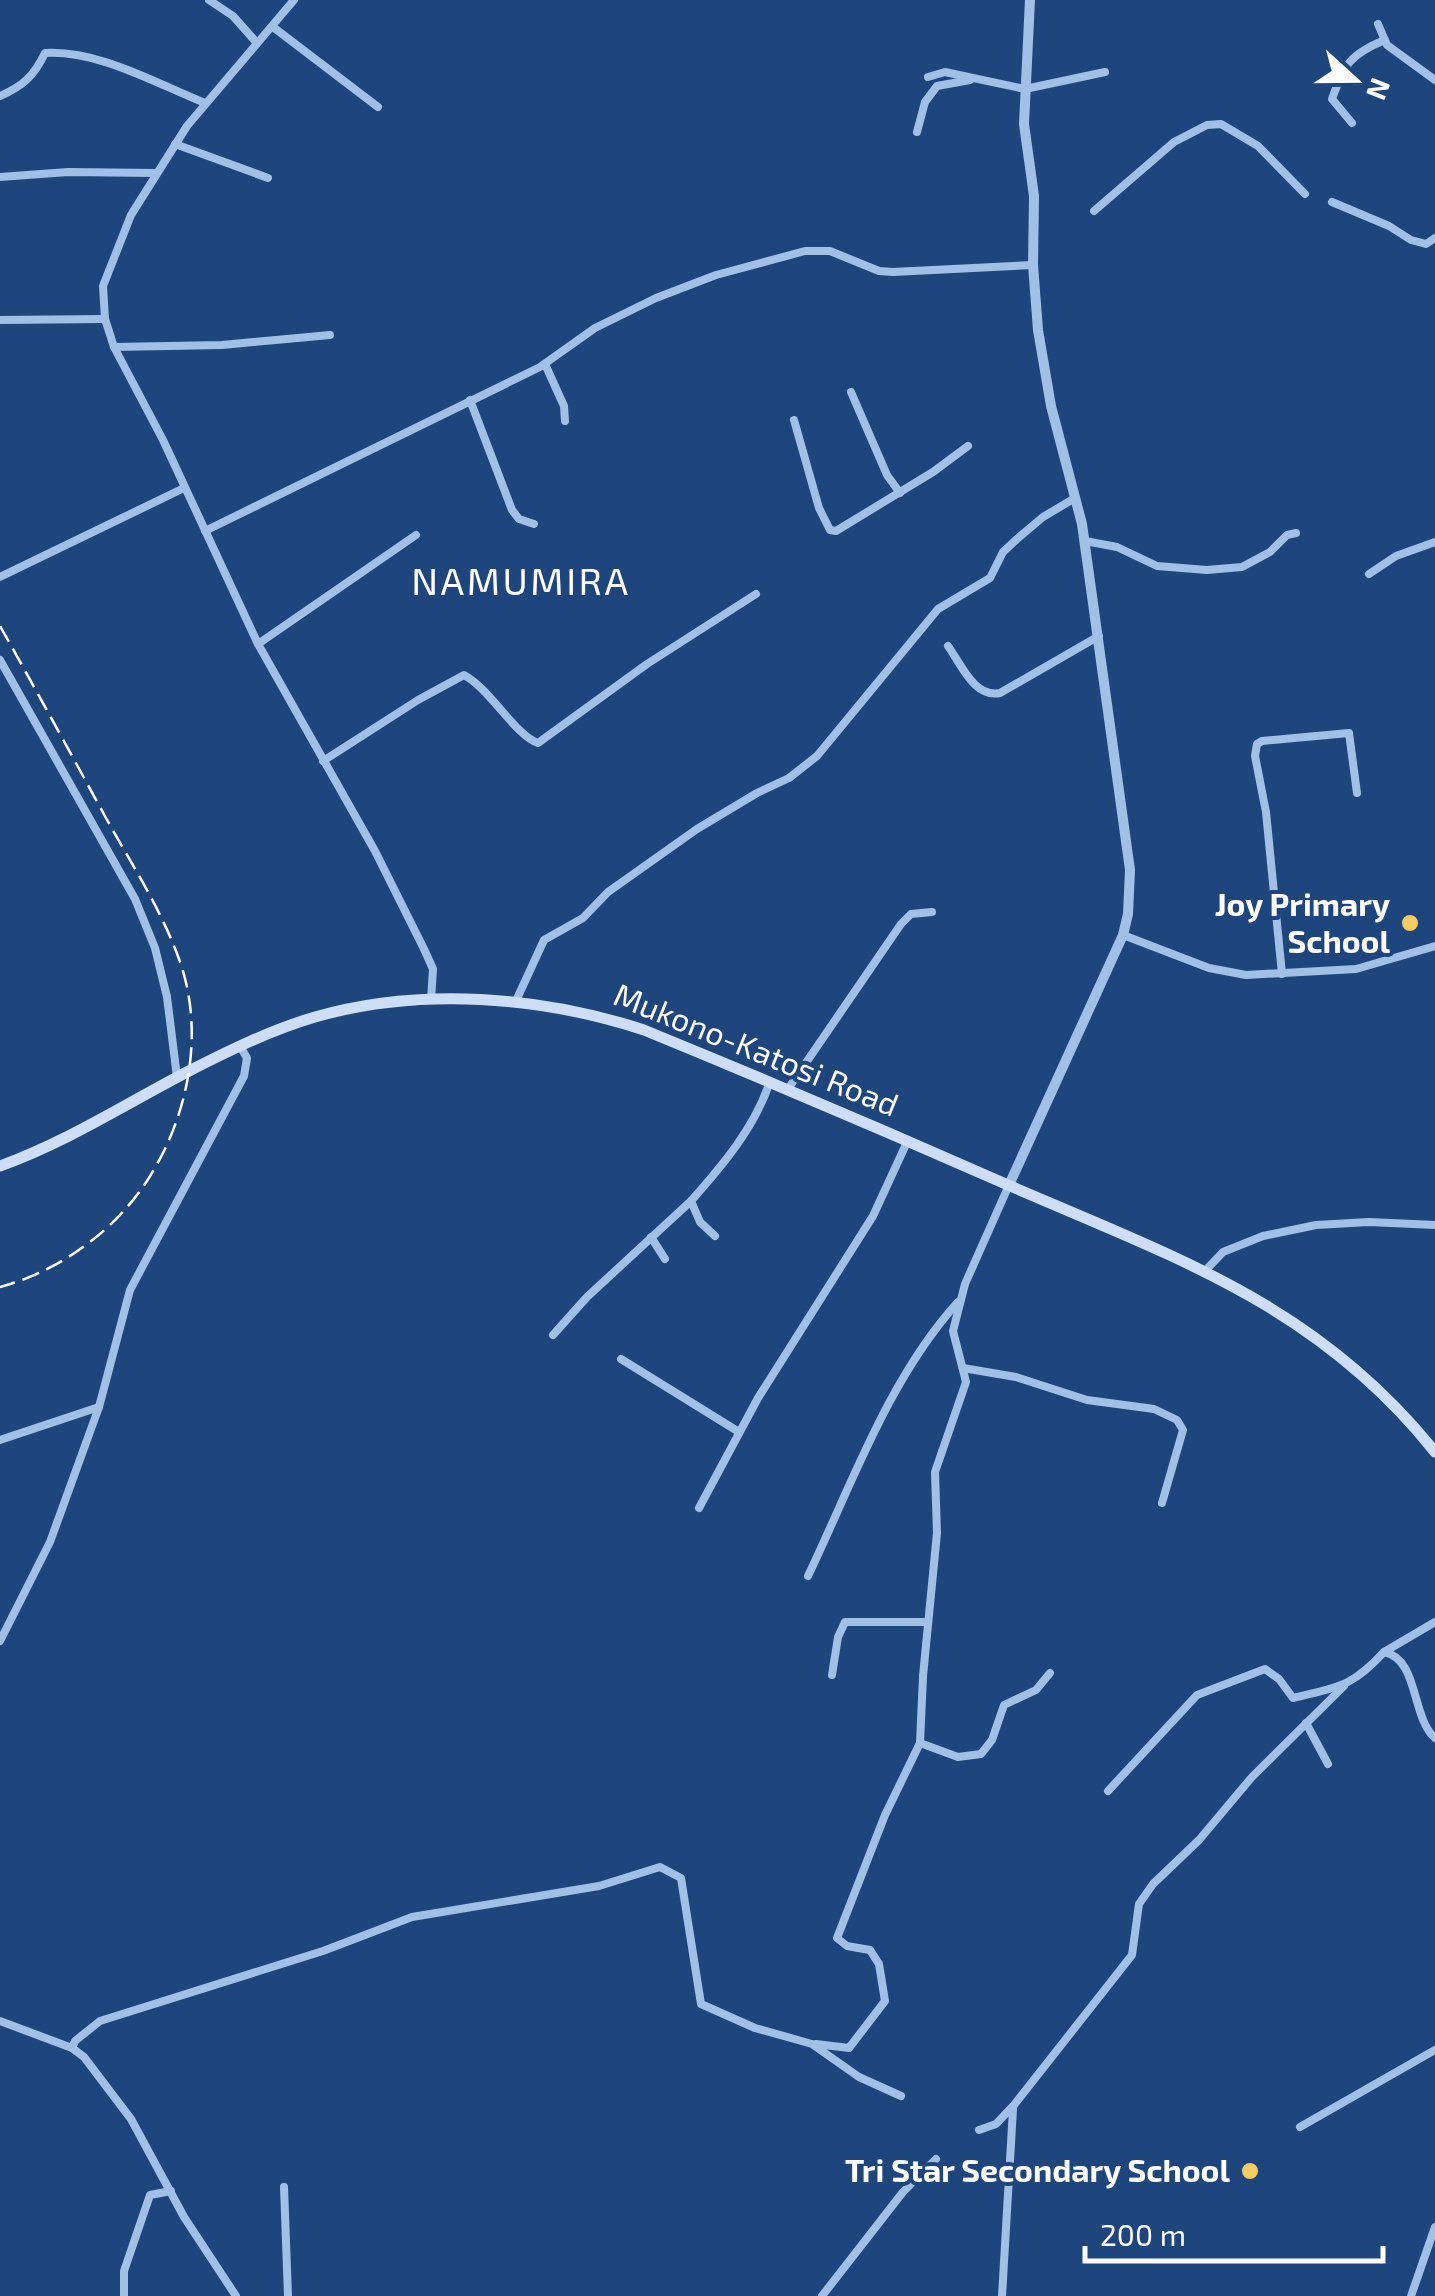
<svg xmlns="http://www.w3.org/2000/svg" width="1435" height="2296" font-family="'Exo 2',sans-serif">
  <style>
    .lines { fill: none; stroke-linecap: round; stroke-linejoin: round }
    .minor { stroke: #a1c0e7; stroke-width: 8 }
    .tertiary { stroke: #a1c0e7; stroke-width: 10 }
    .secondary { stroke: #ccddf5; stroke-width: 11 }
    .rail { stroke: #fff; stroke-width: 2.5; stroke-dasharray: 18 8; stroke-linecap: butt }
    .poi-dot { fill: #f5cc61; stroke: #1f467c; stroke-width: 4 }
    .labels { text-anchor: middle; stroke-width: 8; stroke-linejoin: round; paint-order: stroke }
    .poi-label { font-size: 32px; font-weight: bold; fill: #fff; stroke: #1f467c; text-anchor: end }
    .street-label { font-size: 32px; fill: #fff; stroke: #1f467c }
    .quarter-label { font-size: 38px; letter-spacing: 2.5px; fill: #fff; stroke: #1f467c }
  </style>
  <rect width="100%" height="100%" fill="#1f467c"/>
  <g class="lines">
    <g class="minor">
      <path d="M209,0L233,16L257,43"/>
      <path d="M294,0L187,126L131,215L103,286L105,319L114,347L163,440L258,644L375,851L424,949L433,969L431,1000"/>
      <path d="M1378,24L1387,45L1435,80"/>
      <path d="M273,27L378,107"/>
      <path d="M928,77L945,72L1025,89L1105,72"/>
      <path d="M0,96C23,86 34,76 45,53C99,50 155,83 205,103"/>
      <path d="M1352,123L1332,99C1344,65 1350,54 1385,40"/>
      <path d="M917,132L925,102L937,86L970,80"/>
      <path d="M175,144L268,178"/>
      <path d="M0,177L68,172L155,173"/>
      <path d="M1332,202L1389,226L1411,240L1426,244L1435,238"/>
      <path d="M1094,211L1174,142L1207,125L1221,124L1258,146L1305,194"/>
      <path d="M0,320L105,319"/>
      <path d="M114,347L222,345L330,335"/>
      <path d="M545,364L564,406L565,421"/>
      <path d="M851,392L887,475L900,493"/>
      <path d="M470,400L512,510L519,519L534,524"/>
      <path d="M794,420L819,508L830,530L836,531L933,472L968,446"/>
      <path d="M205,531L540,367L595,328L656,298L716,275L805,251H830L879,271L893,272L1033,265"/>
      <path d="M1085,541L1117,547L1157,566L1207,570L1242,567L1270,552L1287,535L1296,533"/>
      <path d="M1369,574L1396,556L1435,542"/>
      <path d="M0,577L184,488"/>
      <path d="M258,644L416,535"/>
      <path d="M948,646C961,664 974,698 1000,693L1099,636"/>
      <path d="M0,660L135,899L155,948L167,997L177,1077"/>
      <path d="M323,761L418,700L464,675C490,689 515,735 538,743L647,664L756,594"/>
      <path d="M1123,935L1209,968L1246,975L1356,969L1435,946"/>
      <path d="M1282,974L1266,812L1255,756L1257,744L1262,741L1349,733L1357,793"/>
      <path d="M515,1003L544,940L583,918L608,892L697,829L757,793L789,778L817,756L938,609L990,578L1003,552L1017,539L1043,517L1075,498"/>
      <path d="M788,1089L901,924L911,914L932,912"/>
      <path d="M691,1201C722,1166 756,1126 770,1081"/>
      <path d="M651,1237L665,1259"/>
      <path d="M1205,1271L1223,1252L1263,1236L1316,1225L1369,1222L1435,1225"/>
      <path d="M553,1335L587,1297L691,1201L700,1222L715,1236"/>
      <path d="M621,1359L739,1432"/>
      <path d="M963,1368L1016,1377L1087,1400L1154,1409L1177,1420L1183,1430L1162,1503"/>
      <path d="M0,1440L99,1407"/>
      <path d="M699,1508L758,1398L873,1216L908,1140"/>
      <path d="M808,1576C852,1484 889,1378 958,1302"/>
      <path d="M0,1641L50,1542L99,1407L130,1290L244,1076L247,1058L240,1046"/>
      <path d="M1384,1652L1435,1622"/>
      <path d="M832,1675L838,1637L845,1622H927"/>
      <path d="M1306,1723L1328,1764"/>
      <path d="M920,1743L958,1757L981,1754L992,1740L1004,1705L1036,1690L1050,1673"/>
      <path d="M1108,1791L1197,1695L1265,1669L1279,1679L1293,1698C1337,1687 1351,1688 1384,1652C1419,1659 1411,1717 1435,1738"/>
      <path d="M0,2021L72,2048L84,2057L131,2119L184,2217L236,2296"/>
      <path d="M816,2044L849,2048L885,2001L879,1964L870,1950L847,1946L837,1938L885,1815L920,1743L923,1676L937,1533L935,1472L966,1382L953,1331L965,1284L1009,1185"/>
      <path d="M72,2048L75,2041L100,2021L323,1951L412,1917L599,1886L660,1867L681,1878L701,2004L755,2028L812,2044L859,2077L901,2096"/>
      <path d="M1300,2127L1435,2050"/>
      <path d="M979,2130L996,2124L1014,2105L1132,1955L1139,1904L1153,1884L1199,1840L1252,1777L1344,1686"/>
      <path d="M284,2187L288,2296"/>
      <path d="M124,2296V2271L150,2195L171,2191"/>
      <path d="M822,2296L903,2192L936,2159"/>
      <path d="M1002,2296L1013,2109"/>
      <path d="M1411,2296L1435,2227"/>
    </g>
    <path class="tertiary" d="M1009,1185L1123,935L1128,914L1130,870L1082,524L1051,406L1038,330L1033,265L1034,196L1024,124L1030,0"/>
    <path class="secondary" d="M0,1166C67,1142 127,1103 189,1071C230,1050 271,1030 315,1017C420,987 541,996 644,1030C766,1080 888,1132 1008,1185C1174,1257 1318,1305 1435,1452"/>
    <path class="rail" d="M0,626C36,690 71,754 106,818C132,865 161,909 179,959C206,1033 188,1120 145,1184C112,1233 57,1272 0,1287"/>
  </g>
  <g class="poi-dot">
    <circle cx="1410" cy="923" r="10"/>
    <circle cx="1250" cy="2171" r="10"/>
  </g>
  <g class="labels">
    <g class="poi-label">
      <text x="1390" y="916">Joy Primary<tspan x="1390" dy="37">School</tspan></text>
      <text x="1230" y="2182">Tri Star Secondary School</text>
    </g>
    <g class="street-label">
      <text transform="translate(756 1050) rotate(22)" y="11">Mukono-Katosi Road</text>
    </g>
    <g class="quarter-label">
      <text x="521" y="595">NAMUMIRA</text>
    </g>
  </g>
  <g transform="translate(1355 80) rotate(111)" stroke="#1f467c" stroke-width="8" paint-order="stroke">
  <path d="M0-8L18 38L0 25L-18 38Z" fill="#ffffff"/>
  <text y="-15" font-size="28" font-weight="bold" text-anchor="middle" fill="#ffffff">N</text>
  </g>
  <path d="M1085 2246v15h298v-15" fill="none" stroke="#ffffff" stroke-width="5"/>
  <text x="1100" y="2246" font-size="30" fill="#ffffff" stroke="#1f467c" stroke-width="8" paint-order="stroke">200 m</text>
</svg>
